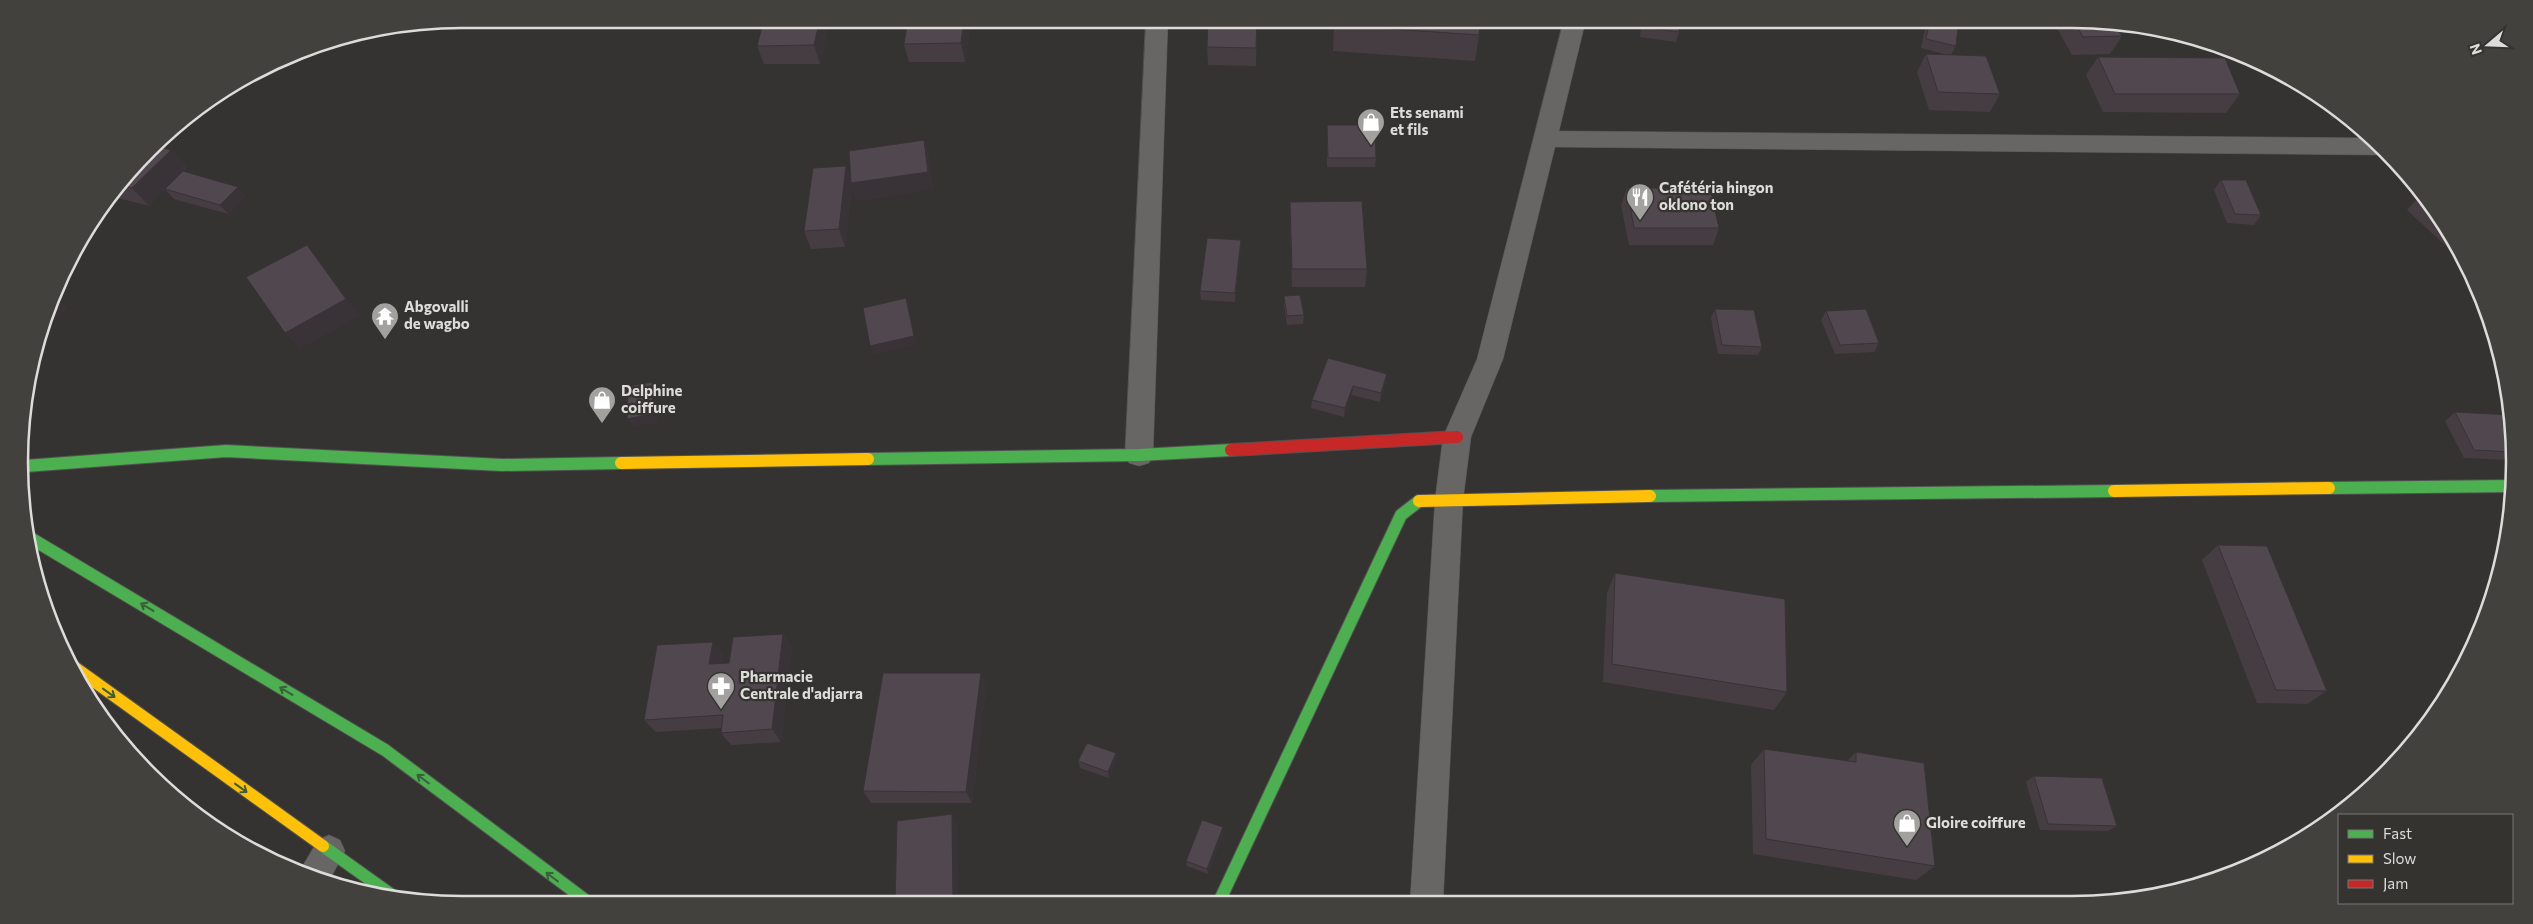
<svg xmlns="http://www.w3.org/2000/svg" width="2533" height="924" font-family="Commissioner,sans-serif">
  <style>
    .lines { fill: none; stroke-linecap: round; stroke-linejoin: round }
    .street-casing { stroke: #525150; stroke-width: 1 }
    .fast-casing { stroke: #525150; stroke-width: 14 }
    .slow-casing { stroke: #525150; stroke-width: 14 }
    .jam-casing { stroke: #525150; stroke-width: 14 }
    .street { fill: #676665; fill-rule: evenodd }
    .fast { stroke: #4caf50; stroke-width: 12 }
    .slow { stroke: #ffc107; stroke-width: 12 }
    .jam { stroke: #c62828; stroke-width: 12 }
    .wall { fill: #463d43 }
    .shaded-wall { fill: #393237 }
    .building { fill: #51474e; stroke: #393237 }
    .oneway { stroke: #3d5e3b }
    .labels { text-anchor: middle; stroke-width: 4.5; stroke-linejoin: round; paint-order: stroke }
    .poi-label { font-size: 15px; font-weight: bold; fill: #dddcda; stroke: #353330; text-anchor: start }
    .rim { fill: none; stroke: #dddcda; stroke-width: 2.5 }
  </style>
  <rect width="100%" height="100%" fill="#343331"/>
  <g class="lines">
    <g class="street-casing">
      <g id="street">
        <path d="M1146,19H1168L1153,455L1149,463L1139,466L1129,463L1125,455Z"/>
        <path d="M1564,19H1586L1559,131L2371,138L2387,153L2380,155L1555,147L1503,359L1471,437L1463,500L1443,903H1410L1435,500L1443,437L1477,359Z"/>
        <path d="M329,835L340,840L345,851L328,883L299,872L318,840Z"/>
      </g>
    </g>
    <g class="fast-casing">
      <g id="fast">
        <path d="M868,459L1139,455L1231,450"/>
        <path d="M25,466L226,451L502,465L621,463"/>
        <path d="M2329,488L2513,486"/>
        <path d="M1650,496L2114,491"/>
        <path d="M27,536L385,750L592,905"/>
        <path d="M323,846L393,896"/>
        <path d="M1218,904L1401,515L1419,501"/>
      </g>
    </g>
    <g class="slow-casing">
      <g id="slow">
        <path d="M621,463L868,459"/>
        <path d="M2114,491L2329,488"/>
        <path d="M1419,501L1650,496"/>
        <path d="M70,664L323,846"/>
      </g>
    </g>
    <g class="jam-casing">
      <path id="jam" d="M1231,450L1457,437"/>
    </g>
    <use href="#street" class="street"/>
    <use href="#fast" class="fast"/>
    <use href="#slow" class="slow"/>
    <use href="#jam" class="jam"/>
  </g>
  <g class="wall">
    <path d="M764,19H830L820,64H764L757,46Z"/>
    <path d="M971,19L965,62H909L904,44Z"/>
    <path d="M1257,19L1256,66L1208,65L1207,47Z"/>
    <path d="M1642,19H1680L1679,32L1676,42L1640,37Z"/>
    <path d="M1804,19H1846L1843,25Z"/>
    <path d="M1927,19H1959L1956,46L1951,55L2000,94L1990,112L1929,110L1917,72L1926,54L1948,55L1921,48Z"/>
    <path d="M2052,19H2071L2115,25L2122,36L2110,54L2072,55Z"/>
    <path d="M1334,25L1479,35L1475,61L1333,51Z"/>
    <path d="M2098,57L2240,94L2226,113L2103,112L2086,75Z"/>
    <path d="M2319,97L2341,111L2350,119H2332Z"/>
    <path d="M1327,125L1376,158L1375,167H1327Z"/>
    <path d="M924,140L929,158L933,189L857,201L852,187L845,247L811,249L804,231L846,166L850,177Z"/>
    <path d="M156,146L171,150L187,167L183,172L246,196L228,214L174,199L165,189L149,206L114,197Z"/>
    <path d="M2221,180L2261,215L2254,225L2227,223L2214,190Z"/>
    <path d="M1627,188L1719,228L1713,245H1629L1621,205Z"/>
    <path d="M2424,198L2455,241L2464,260L2462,261L2407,210L2416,200Z"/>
    <path d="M1290,202L1367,269L1365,287H1292L1290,220Z"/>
    <path d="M1241,240V249L1235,302L1201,300L1200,291Z"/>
    <path d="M1284,296L1304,315L1303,324L1287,325L1284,305Z"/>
    <path d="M1715,309L1762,347L1758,355L1718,354L1711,318Z"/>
    <path d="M1826,311L1879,343L1874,352L1835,354L1821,320Z"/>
    <path d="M1328,358L1386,382L1380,402L1352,395L1344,417L1311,408L1312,400Z"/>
    <path d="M2455,412L2511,415L2512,460L2464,458L2445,421Z"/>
    <path d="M2218,545L2327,691L2307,704L2257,703L2202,560Z"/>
    <path d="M1615,573L1787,692L1774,710L1603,682L1607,593Z"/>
    <path d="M783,634L792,648L781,742L731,745L721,733L722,728L656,732L644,720L713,642L723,655L722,663H729Z"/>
    <path d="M981,673L986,686L972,803H871L863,791Z"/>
    <path d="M1764,749L1847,761L1856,752L1935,866L1916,880L1753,854L1751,765Z"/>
    <path d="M1116,753L1117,759L1109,778L1080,768L1078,761Z"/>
    <path d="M2034,776L2117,826L2108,831L2040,830L2026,782Z"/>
    <path d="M1223,827V833L1208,874L1187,866L1186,861Z"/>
  </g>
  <g class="shaded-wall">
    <path d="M820,19H830L820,64L814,45Z"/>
    <path d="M964,19H971L965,62L961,43Z"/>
    <path d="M924,140L929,158L933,189L857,201L852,187L845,247L839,229L846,166L852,183Z"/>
    <path d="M171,150L187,167L149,206L132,188Z"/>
    <path d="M238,187L246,196L228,214L220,205Z"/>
    <path d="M1241,240V249L1235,302V293Z"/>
    <path d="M307,245L321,262L361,316L300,349L285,333Z"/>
    <path d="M906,298L909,307L917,345L874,355L870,346Z"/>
    <path d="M59,299L69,308L45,330L41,326L42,320L46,311Z"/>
    <path d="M1387,374L1386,382L1380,402L1381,393Z"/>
    <path d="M653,382L658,390L657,423L633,427L627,419Z"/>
    <path d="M1353,386L1352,395L1344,417L1345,408Z"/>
    <path d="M783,634L792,648L781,742L772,729Z"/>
    <path d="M713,642L723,655L720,677L709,664Z"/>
    <path d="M981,673L986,686L972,803L966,792Z"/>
    <path d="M1116,753L1117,759L1109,778L1108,772Z"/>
    <path d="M952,814L958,825L959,904H953Z"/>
    <path d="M1223,827V833L1208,874L1207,869Z"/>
  </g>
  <g class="building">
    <path d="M764,19H820L814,45L757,46Z"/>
    <path d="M908,19H964L961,43L904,44Z"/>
    <path d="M1208,19H1257L1256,48L1207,47Z"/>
    <path d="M1335,19H1481L1479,35L1334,25Z"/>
    <path d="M1644,19H1680L1679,32L1643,27Z"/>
    <path d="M1930,19H1959L1956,46L1926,39Z"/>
    <path d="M2073,19L2115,25L2122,36L2083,37Z"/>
    <path d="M1926,54L1986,56L2000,94L1938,92Z"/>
    <path d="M2098,57L2225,58L2240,94H2115Z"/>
    <path d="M1327,125H1375L1376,158H1328Z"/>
    <path d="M924,140L928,172L851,183L849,151Z"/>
    <path d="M156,146L171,150L132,188L123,186Z"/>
    <path d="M846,166L839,229L804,231L813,168Z"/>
    <path d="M183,171L238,187L220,205L165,189Z"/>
    <path d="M2221,180H2246L2261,215L2235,214Z"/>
    <path d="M1627,188H1710L1719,228H1634Z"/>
    <path d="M2424,198L2445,227L2416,200Z"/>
    <path d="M1362,201L1367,269H1292L1290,202Z"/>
    <path d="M1207,238L1241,240L1235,293L1200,291Z"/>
    <path d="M307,245L346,299L285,333L246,277Z"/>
    <path d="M1300,295L1304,315L1287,316L1284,296Z"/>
    <path d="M53,297L59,299L46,311Z"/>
    <path d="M906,298L914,336L870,346L863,308Z"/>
    <path d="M1715,309L1754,310L1762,347L1722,345Z"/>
    <path d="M1866,309L1879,343L1840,345L1826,311Z"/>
    <path d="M1328,358L1387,374L1381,393L1353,386L1345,408L1312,400Z"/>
    <path d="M653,382L652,414L627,419L628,386Z"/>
    <path d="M2455,412L2511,415L2512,452L2474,450Z"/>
    <path d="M2218,545L2267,546L2327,691L2276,690Z"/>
    <path d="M1615,573L1785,599L1787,692L1612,664Z"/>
    <path d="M783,634L772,729L721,733L723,715L644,720L657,645L713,642L709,664L729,663L733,637Z"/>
    <path d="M883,673H981L966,792L863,791Z"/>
    <path d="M1087,743L1116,753L1108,772L1078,761Z"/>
    <path d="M1764,749L1856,762V752L1924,763L1935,866L1766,839Z"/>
    <path d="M2034,776L2102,778L2117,826L2048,824Z"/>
    <path d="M952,814L953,904H895L897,821Z"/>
    <path d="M1202,820L1223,827L1207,869L1186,861Z"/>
  </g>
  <defs><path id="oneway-shaft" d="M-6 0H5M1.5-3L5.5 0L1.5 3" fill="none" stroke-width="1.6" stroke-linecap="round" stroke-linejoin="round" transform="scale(1.25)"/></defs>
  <g class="oneway">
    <use href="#oneway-shaft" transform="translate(147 607) rotate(-149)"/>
    <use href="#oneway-shaft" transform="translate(286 691) rotate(-149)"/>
    <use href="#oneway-shaft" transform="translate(109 693) rotate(36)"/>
    <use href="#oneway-shaft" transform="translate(423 779) rotate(-143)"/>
    <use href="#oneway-shaft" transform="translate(241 788) rotate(36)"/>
    <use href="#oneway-shaft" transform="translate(552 877) rotate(-143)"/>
  </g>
  <defs>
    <g id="shop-pin" transform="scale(1.4375)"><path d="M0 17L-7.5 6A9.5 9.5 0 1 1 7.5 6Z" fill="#a2a19f" stroke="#353330"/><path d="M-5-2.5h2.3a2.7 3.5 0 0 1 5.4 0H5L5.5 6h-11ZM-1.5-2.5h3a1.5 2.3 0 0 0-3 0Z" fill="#fff"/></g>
    <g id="restaurant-pin" transform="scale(1.4375)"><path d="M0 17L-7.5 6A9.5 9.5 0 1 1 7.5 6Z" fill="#a2a19f" stroke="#353330"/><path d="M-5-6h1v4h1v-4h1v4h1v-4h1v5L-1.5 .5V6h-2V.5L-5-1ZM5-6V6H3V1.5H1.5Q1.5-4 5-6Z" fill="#fff"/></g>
    <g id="temple-pin" transform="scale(1.4375)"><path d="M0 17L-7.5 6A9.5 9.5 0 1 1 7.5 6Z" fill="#a2a19f" stroke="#353330"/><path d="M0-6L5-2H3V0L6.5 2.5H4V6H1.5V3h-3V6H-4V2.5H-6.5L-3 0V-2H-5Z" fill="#fff"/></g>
    <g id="pharmacy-pin" transform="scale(1.4375)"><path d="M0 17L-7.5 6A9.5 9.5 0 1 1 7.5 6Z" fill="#a2a19f" stroke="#353330"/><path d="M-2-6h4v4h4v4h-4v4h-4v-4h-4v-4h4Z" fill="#fff"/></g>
  </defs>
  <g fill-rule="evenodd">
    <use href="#shop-pin" x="1371" y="122"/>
    <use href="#restaurant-pin" x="1640" y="197"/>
    <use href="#temple-pin" x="385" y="316"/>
    <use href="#shop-pin" x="602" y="400"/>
    <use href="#pharmacy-pin" x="721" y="686"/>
    <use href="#shop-pin" x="1907" y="823"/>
  </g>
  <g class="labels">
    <g class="poi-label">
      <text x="1390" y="118">Ets senami<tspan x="1390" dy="17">et fils</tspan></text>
      <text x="1659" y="193">Cafétéria hingon<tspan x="1659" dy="17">oklono ton</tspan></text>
      <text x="404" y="312">Abgovalli<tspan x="404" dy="17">de wagbo</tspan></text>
      <text x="621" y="396">Delphine<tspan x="621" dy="17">coiffure</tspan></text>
      <text x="740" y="682">Pharmacie<tspan x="740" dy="17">Centrale d'adjarra</tspan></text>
      <text x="1926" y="828">Gloire coiffure</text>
    </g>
  </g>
  <path d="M0 0H2533V924H0ZM462 28H2072A434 434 0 0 1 2506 462V462A434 434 0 0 1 2072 896H462A434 434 0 0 1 28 462V462A434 434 0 0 1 462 28Z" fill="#42413e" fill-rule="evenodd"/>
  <path class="rim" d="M462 28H2072A434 434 0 0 1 2506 462V462A434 434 0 0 1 2072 896H462A434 434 0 0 1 28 462V462A434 434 0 0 1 462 28Z"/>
  <rect x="2338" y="814" width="175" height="90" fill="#353330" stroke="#787774"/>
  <rect x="2348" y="830" width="25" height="8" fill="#4caf50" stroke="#787774"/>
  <text x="2383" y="839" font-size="15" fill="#dddcda">Fast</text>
  <rect x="2348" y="855" width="25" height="8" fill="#ffc107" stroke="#787774"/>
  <text x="2383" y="864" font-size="15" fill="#dddcda">Slow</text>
  <rect x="2348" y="880" width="25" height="8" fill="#c62828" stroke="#787774"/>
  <text x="2383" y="889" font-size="15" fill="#dddcda">Jam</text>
  <g transform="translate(2488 45) rotate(251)" stroke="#353330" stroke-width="4" paint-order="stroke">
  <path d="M0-4L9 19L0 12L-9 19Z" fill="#dddcda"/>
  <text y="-8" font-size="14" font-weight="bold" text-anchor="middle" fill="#dddcda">N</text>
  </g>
</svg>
